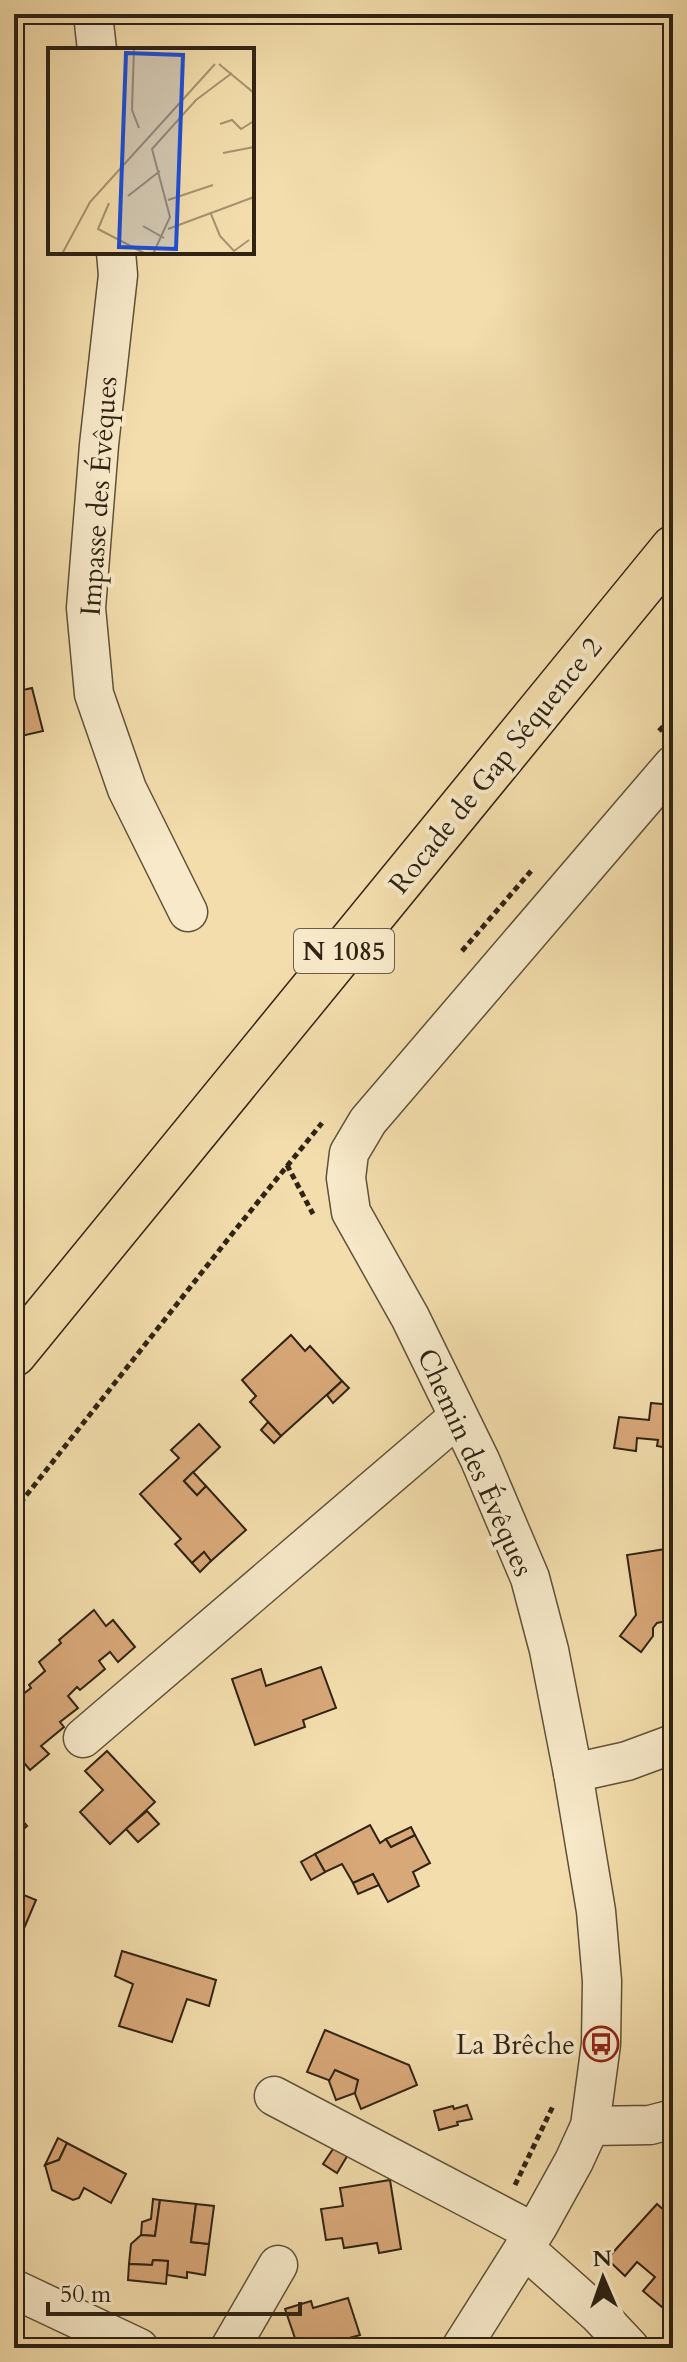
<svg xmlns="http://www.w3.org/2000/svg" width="687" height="2362" font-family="Cardo,serif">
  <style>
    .building { fill: #d9a879; stroke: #2f2314; stroke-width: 2 }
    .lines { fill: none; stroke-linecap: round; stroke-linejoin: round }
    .street-casing { stroke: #60523a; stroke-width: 41 }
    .primary-casing { stroke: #2f2314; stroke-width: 47 }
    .path { stroke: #2f2314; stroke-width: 5; stroke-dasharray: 6 4; stroke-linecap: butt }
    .street { stroke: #f7e9c9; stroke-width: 38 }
    .primary { stroke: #f3ddac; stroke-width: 44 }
    .labels { text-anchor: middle; stroke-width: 8; stroke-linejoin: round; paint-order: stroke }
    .shield { fill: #f7e9c9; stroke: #6b5e4a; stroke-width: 2 }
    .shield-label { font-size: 26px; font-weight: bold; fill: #2f2314 }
    .street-label { font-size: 28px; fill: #2f2314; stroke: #f7e9c9 }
    .poi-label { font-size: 28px; fill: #2f2314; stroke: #f7e9c9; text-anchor: end }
    .inset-road { fill: none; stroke: #a5936f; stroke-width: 2 }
    .view { fill: #1d4ed8; fill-opacity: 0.15; stroke: #1d4ed8; stroke-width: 4 }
    .inset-edge { fill: none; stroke: #2f2314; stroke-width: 4 }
  </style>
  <rect width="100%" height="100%" fill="#f3ddac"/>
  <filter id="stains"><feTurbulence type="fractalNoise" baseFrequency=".0025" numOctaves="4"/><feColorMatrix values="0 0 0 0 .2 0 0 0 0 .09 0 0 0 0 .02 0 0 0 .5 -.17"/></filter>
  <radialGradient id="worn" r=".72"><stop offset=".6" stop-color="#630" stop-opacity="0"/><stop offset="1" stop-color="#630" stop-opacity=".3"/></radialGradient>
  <g class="building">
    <path d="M32,688L43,731L17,737L14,733V692Z"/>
    <path d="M291,1335L305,1351L310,1346L342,1381L281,1436L250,1402L256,1396L242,1380Z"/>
    <path d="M342,1381L349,1388L333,1403L327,1395Z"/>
    <path d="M651,1403L673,1405V1449L657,1446L658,1440L637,1438L636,1451L614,1448L619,1417L649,1420Z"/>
    <path d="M268,1422L281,1436L274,1443L261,1430Z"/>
    <path d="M199,1424L220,1447L184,1481L197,1495L206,1486L246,1530L211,1561L204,1552L192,1563L175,1544L181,1539L140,1494L179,1458L171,1450Z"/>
    <path d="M193,1472L206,1486L197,1495L184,1481Z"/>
    <path d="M672,1548L673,1633L672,1626L666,1621L657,1623L653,1628V1636L641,1652L620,1636L636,1615L627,1555Z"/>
    <path d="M204,1552L211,1561L200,1572L192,1563Z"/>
    <path d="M94,1610L106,1626L113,1620L135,1647L118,1662L110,1652L99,1661L105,1669L80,1690L77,1687L68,1696L78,1708L60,1722L64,1727L41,1746L49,1754L30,1770L14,1751V1716L24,1707L18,1698L31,1688L29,1685L45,1671L39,1662L61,1643L59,1640Z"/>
    <path d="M321,1667L336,1708L303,1720L305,1727L255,1745L232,1679L261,1669L266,1686Z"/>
    <path d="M107,1751L155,1802L110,1844L80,1812L103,1790L85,1771Z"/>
    <path d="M14,1811L27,1826L14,1838Z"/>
    <path d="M147,1811L159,1824L138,1842L126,1829Z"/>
    <path d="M370,1825L380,1843L386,1839L391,1847L415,1835L430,1863L413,1872L419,1886L388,1902L373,1874L353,1883L342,1864L325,1872L315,1854Z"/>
    <path d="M411,1827L415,1835L391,1847L386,1839Z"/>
    <path d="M315,1854L325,1872L311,1880L301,1862Z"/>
    <path d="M373,1874L379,1885L358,1894L353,1883Z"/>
    <path d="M14,1891L36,1900L14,1952Z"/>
    <path d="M122,1951L216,1980L209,2006L187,1999L172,2042L119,2026L133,1984L115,1976Z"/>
    <path d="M325,2030L409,2065L417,2085L361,2109L354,2091L358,2080L335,2070L331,2081L307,2072Z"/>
    <path d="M335,2070L358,2080L355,2093L336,2100L329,2081Z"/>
    <path d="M467,2105L472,2119L457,2122L458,2125L439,2130L434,2111L453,2106L454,2109Z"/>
    <path d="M58,2138L67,2143L59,2160L45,2165Z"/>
    <path d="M339,2140L352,2148L337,2173L323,2164Z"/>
    <path d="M67,2143L126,2174L111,2203L84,2188L79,2198L73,2200L52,2190L45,2165L59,2160Z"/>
    <path d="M390,2180L401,2249L379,2253L377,2243L344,2248L342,2238L326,2240L321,2209L343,2206L340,2188Z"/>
    <path d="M153,2199L160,2200L155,2236L141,2235L142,2222L151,2219Z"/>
    <path d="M160,2200L196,2204L191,2242L209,2244L205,2275L187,2272V2278L167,2275L168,2261L153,2260L152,2265L129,2264L131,2244L141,2235L155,2236Z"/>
    <path d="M196,2204L214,2206L209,2244L191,2242Z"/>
    <path d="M657,2204L673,2218V2238L666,2247L671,2252L673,2249V2308L669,2313L643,2291L655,2277L637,2262L625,2276L607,2259Z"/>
    <path d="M153,2260L168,2261L166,2284L128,2280L129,2264L152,2265Z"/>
    <path d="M348,2298L360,2335L324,2345L322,2339L298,2347L285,2309L311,2301L313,2308Z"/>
  </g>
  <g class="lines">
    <g class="street-casing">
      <g id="street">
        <path d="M93,14L97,50"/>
        <path d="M116,252L118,275L99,445L86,608L94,694L127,789L188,912"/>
        <path d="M83,1738L458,1417"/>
        <path d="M573,1773L627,1761L673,1744"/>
        <path d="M274,2096L533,2232"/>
        <path d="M590,2126L650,2125L673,2119"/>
        <path d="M524,2248L598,2314L630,2348"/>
        <path d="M14,2289L139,2348"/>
        <path d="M230,2348L278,2265"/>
        <path d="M461,2348L538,2226L574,2161L590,2126L601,2044L602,1981L596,1911L573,1773L549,1650L530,1578L480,1460L410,1317L351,1212L346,1178L349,1153L368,1121L673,765"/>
      </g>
    </g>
    <g class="primary-casing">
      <path id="primary" d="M14,1354L673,548"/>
    </g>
    <g class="path">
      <path d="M659,731L673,716"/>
      <path d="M462,951L531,871"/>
      <path d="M287,1165L313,1214"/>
      <path d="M14,1511L236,1229L322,1123"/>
      <path d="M515,2185L554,2104"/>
    </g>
    <use href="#street" class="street"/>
    <use href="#primary" class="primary"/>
  </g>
  <defs>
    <g id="bus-ring" transform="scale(1.8)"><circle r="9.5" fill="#f7e9c9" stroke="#8f2418" stroke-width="1.5"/><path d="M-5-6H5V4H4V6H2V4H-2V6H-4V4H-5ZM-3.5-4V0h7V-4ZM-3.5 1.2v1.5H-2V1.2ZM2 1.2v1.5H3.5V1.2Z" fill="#8f2418"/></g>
  </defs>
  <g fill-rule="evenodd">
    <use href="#bus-ring" x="601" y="2044"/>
  </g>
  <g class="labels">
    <rect class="shield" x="294" y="929" width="100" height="44" rx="6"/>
    <g class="shield-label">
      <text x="344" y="960">N 1085</text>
    </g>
    <g class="street-label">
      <text transform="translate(98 496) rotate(-86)" y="10">Impasse des Évêques</text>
      <text transform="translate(495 765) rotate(-51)" y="10">Rocade de Gap Séquence 2</text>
      <text transform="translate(476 1462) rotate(66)" y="10">Chemin des Évêques</text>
    </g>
    <g class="poi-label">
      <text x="575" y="2054">La Brêche</text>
    </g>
  </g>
  <g transform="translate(48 48)">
    <rect width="206" height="206" fill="#f3ddac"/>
    <path class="inset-road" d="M86,0L84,62L91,80M171,16L206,45M172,76L184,72L193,81L206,73M175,105L206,99M80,148L112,123M120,152L165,137M61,155L50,181L98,206M163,166L172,188L186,203L201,192M95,178L116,190M120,181L206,149M14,206L42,154L167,16M105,206L122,169L104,101L148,52L184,25"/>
    <path class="view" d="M78,5L135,7L128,201L71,199Z"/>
    <rect width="206" height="206" class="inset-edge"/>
  </g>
  <rect width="687" height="2362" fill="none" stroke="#f3ddac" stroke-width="48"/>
  <rect x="16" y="16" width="655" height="2330" fill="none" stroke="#2f2314" stroke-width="4"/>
  <rect x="24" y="24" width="639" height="2314" fill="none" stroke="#2f2314" stroke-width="2"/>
  <g transform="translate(603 2278) rotate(358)" stroke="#f7e9c9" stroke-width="6" paint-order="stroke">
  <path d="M0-6L14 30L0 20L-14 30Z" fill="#2f2314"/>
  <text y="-12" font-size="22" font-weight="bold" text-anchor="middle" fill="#2f2314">N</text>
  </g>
  <path d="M48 2302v12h252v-12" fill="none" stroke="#2f2314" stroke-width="4"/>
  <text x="60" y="2302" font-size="24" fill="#2f2314" stroke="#f7e9c9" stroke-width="6" paint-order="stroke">50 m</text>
  <rect width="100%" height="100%" filter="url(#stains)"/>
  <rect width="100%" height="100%" fill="url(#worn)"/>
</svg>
